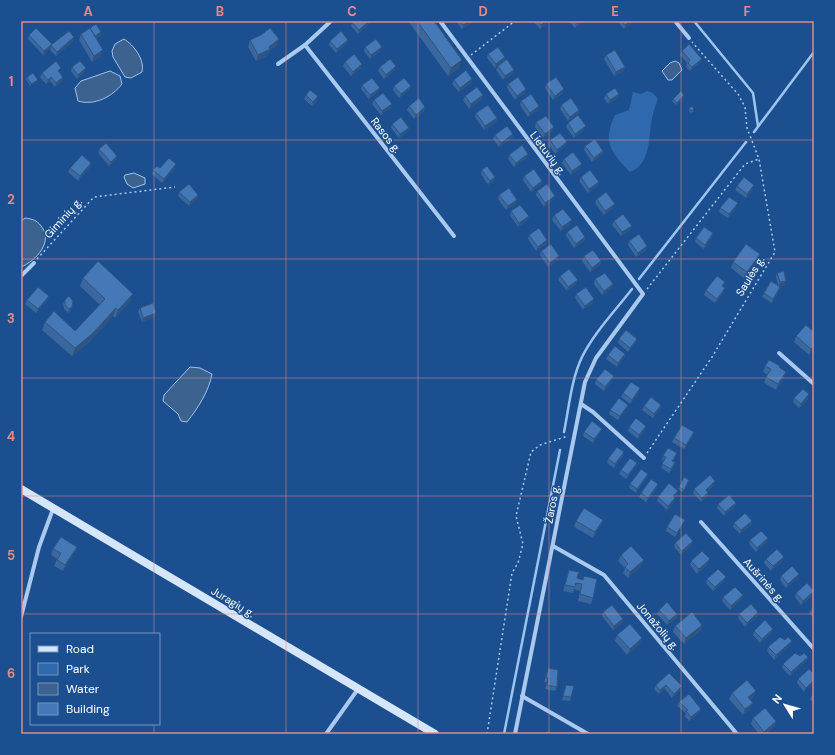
<svg xmlns="http://www.w3.org/2000/svg" width="835" height="755" font-family="'DM Sans',sans-serif">
  <style>
    .green { fill: #2e69ad }
    .water { fill: #3c6290; stroke: #9cc4f0 }
    .lines { fill: none; stroke-linecap: round; stroke-linejoin: round }
    .stream { stroke: #9cc4f0; stroke-width: 2.5 }
    .path { stroke: #a9c9ee; stroke-width: 1.5; stroke-dasharray: 2 3; stroke-linecap: butt }
    .minor { stroke: #a9c9ee; stroke-width: 4 }
    .secondary { stroke: #d6e6fa; stroke-width: 8 }
    .wall { fill: #3a679d }
    .shaded-wall { fill: #305480 }
    .building { fill: #4478b7; stroke: #305480 }
    .grid { fill: none; stroke: #e88989; stroke-width: 1; stroke-opacity: 0.55 }
    .labels { text-anchor: middle; stroke-width: 3; stroke-linejoin: round; paint-order: stroke }
    .street-label { font-size: 11px; fill: #fff; stroke: #1b4f8f }
    .neatline { fill: none; stroke: #e88989; stroke-width: 1.5 }
    .grid-label { font-size: 13px; text-anchor: middle; font-weight: bold; fill: #e88989 }
  </style>
  <rect width="100%" height="100%" fill="#1b4f8f"/>
  <path class="green" d="M647,91L653,93L658,99C655,107 652,115 651,124C649,141 649,165 630,172C611,152 602,143 615,115L629,110L633,92L641,94Z"/>
  <g class="water">
    <path d="M124,39C134,45 145,60 142,72L131,78L125,77L113,57L112,51L115,44Z"/>
    <path d="M675,61L679,63L682,70L672,80H668L662,71L670,63Z"/>
    <path d="M110,71L120,76L122,84C112,97 94,106 78,101L75,88L81,81Z"/>
    <path d="M134,173L145,178V184L133,188L127,184L124,177L125,175Z"/>
    <path d="M25,218C32,219 37,220 41,226C54,241 36,261 21,267V221Z"/>
    <path d="M190,367L200,368L212,374C209,391 198,408 187,422L181,421L178,414L163,401L164,395Z"/>
  </g>
  <g class="lines">
    <g class="stream">
      <path d="M694,21L753,93L758,126"/>
      <path d="M754,132L814,52"/>
      <path d="M639,279L746,142"/>
      <path d="M564,432C569,408 571,380 582,357C594,333 615,311 632,289"/>
      <path d="M504,734L560,450"/>
    </g>
    <g class="path">
      <path d="M471,55L515,21"/>
      <path d="M37,259L94,197L175,187"/>
      <path d="M647,289L745,164L759,159"/>
      <path d="M647,453L712,357L775,252L759,159L747,128L745,107L738,94L692,42"/>
      <path d="M487,734L512,573L518,563L523,544L516,516L531,452L540,445L568,436"/>
    </g>
    <g class="minor">
      <path d="M440,21L643,294L596,358L585,382L515,734"/>
      <path d="M675,21L689,38"/>
      <path d="M305,45L454,236"/>
      <path d="M278,64L305,45L331,21"/>
      <path d="M21,276L34,263"/>
      <path d="M779,353L814,384"/>
      <path d="M581,404L593,412L644,458"/>
      <path d="M701,522L814,649"/>
      <path d="M553,546L604,575L737,734"/>
      <path d="M21,617L39,547L53,509"/>
      <path d="M522,696L588,734"/>
      <path d="M326,734L358,689"/>
    </g>
    <path class="secondary" d="M21,489L435,734"/>
  </g>
  <g class="wall">
    <path d="M353,21H373L370,23L369,22L368,25L358,34L351,26Z"/>
    <path d="M409,21H434L459,68L448,76L409,22Z"/>
    <path d="M456,21H473V22L462,29Z"/>
    <path d="M533,21H549L540,29Z"/>
    <path d="M569,21H584L575,28Z"/>
    <path d="M617,21H632V22L624,29Z"/>
    <path d="M101,32L100,36L96,38L101,56L92,62L79,40L81,34Z"/>
    <path d="M29,35L52,44L50,48L43,55L28,39Z"/>
    <path d="M250,40L277,45L269,51L268,55L256,61L248,47Z"/>
    <path d="M348,40L346,44L336,53L329,45L330,41Z"/>
    <path d="M73,41L56,56L50,50L51,45Z"/>
    <path d="M365,47L380,51L370,59L364,51Z"/>
    <path d="M682,51L700,63L690,71L686,67L687,63L680,55Z"/>
    <path d="M488,54L505,57L504,61L495,68L487,58Z"/>
    <path d="M606,55L624,71L614,76L604,59Z"/>
    <path d="M345,62L361,68L351,76L343,66Z"/>
    <path d="M498,66L514,70L513,74L503,80L496,70Z"/>
    <path d="M72,67L84,73L77,79L71,71Z"/>
    <path d="M380,67L395,70L384,79L378,71Z"/>
    <path d="M60,72L63,77L62,81L55,87L50,81L46,84L40,77L42,73Z"/>
    <path d="M27,77L38,80L37,82L30,86L26,79Z"/>
    <path d="M472,79L471,83L459,92L452,84L454,80Z"/>
    <path d="M508,84L525,93L515,100L507,88Z"/>
    <path d="M546,84L563,93L553,100L545,88Z"/>
    <path d="M362,85L378,92L369,99L361,89Z"/>
    <path d="M394,86H411L409,90L399,98L393,90Z"/>
    <path d="M606,94H619L618,98L608,104L604,98Z"/>
    <path d="M306,95L317,101L312,106L304,99Z"/>
    <path d="M465,96L482,99L469,109L463,100Z"/>
    <path d="M684,97L676,105L672,101L673,99Z"/>
    <path d="M374,100L392,104L390,108L381,115L372,104Z"/>
    <path d="M521,101L538,110L528,117L520,105Z"/>
    <path d="M561,105L579,110L578,114L568,121L560,109Z"/>
    <path d="M409,106L424,111L414,119L407,110Z"/>
    <path d="M689,108L694,111L691,113L689,111Z"/>
    <path d="M476,113L497,118L496,122L484,130L475,117Z"/>
    <path d="M536,122L554,127L553,131L543,138L535,127Z"/>
    <path d="M568,123L584,130L574,138L566,127Z"/>
    <path d="M392,124L409,128L407,132L399,138L391,128Z"/>
    <path d="M513,134L512,138L499,147L493,139L495,135Z"/>
    <path d="M550,140L565,146L555,154L548,144Z"/>
    <path d="M585,146L603,151L602,155L592,162L584,150Z"/>
    <path d="M99,149L116,160L109,166L98,153Z"/>
    <path d="M528,154L527,158L514,167L508,159L509,155Z"/>
    <path d="M564,159L580,168L571,175L562,163Z"/>
    <path d="M91,163L90,167L78,181L68,172L70,168Z"/>
    <path d="M160,168H175L162,183L152,174L153,170Z"/>
    <path d="M482,170L495,177L493,181L488,185L481,174Z"/>
    <path d="M524,176L541,185L531,192L523,180Z"/>
    <path d="M581,177L599,182L597,186L588,193L579,181Z"/>
    <path d="M737,186L753,189L746,198L735,190Z"/>
    <path d="M537,191L553,200L544,207L536,195Z"/>
    <path d="M179,192L198,195L197,199L189,206L178,196Z"/>
    <path d="M499,195L516,204L506,210L498,199Z"/>
    <path d="M597,199L613,208L604,215L595,203Z"/>
    <path d="M736,207L728,218L719,212L720,208Z"/>
    <path d="M511,211L529,216L527,220L518,227L510,215Z"/>
    <path d="M554,215L570,224L561,231L552,220Z"/>
    <path d="M614,221L632,226L630,230L621,236L612,225Z"/>
    <path d="M567,232L585,237L584,241L574,248L566,236Z"/>
    <path d="M529,235L546,244L536,251L528,239Z"/>
    <path d="M712,237L704,249L695,242L696,238Z"/>
    <path d="M629,241L646,250L636,257L628,245Z"/>
    <path d="M541,251L558,260L548,267L540,255Z"/>
    <path d="M584,256L601,261L600,265L590,272L582,261Z"/>
    <path d="M758,261L745,279L731,268L733,262Z"/>
    <path d="M777,273L785,285L780,286L779,291L772,303L762,297L764,293L778,285L776,277Z"/>
    <path d="M560,276L578,280L576,284L567,291L558,280Z"/>
    <path d="M83,278L130,302L115,318L113,316L89,342L72,356L42,330L45,322L75,331L100,305L80,286Z"/>
    <path d="M595,279L612,288L602,295L594,284Z"/>
    <path d="M724,286L723,287L724,292L715,303L704,295L706,290Z"/>
    <path d="M576,294L593,303L583,310L575,298Z"/>
    <path d="M27,300H47L36,313L25,304Z"/>
    <path d="M65,300L71,311L68,313L64,309L63,304Z"/>
    <path d="M140,308L155,317L142,322L138,312Z"/>
    <path d="M796,336L814,349L809,355L794,342Z"/>
    <path d="M619,339H637L635,343L628,352L618,343Z"/>
    <path d="M625,354L624,358L617,367L606,359L608,355Z"/>
    <path d="M765,366L779,367L784,378L776,390L764,383L767,375L763,372Z"/>
    <path d="M596,380H612L604,391L595,384Z"/>
    <path d="M639,392L630,404L621,397L623,393Z"/>
    <path d="M794,398L808,399L799,408L793,402Z"/>
    <path d="M661,405L660,409L653,418L642,410L644,406Z"/>
    <path d="M626,409L618,420L609,414L610,410Z"/>
    <path d="M629,427L645,430L638,439L628,431Z"/>
    <path d="M584,432L600,433L593,443L583,436Z"/>
    <path d="M692,436L684,449L672,442L674,438Z"/>
    <path d="M624,452L623,456L614,468L607,463L608,459Z"/>
    <path d="M677,453L673,461L675,462L674,466L669,473L661,468L664,461L662,460L663,456Z"/>
    <path d="M637,463L635,467L626,479L619,474L621,470Z"/>
    <path d="M648,474L646,478L636,493L629,488L630,484Z"/>
    <path d="M688,482L683,492L678,489L679,487Z"/>
    <path d="M714,485L707,491L708,493L707,497L701,502L693,493L694,489Z"/>
    <path d="M657,488L646,502L639,497L641,493Z"/>
    <path d="M677,495L674,497V502L667,510L657,501L658,497Z"/>
    <path d="M736,503L734,507L724,516L717,508L718,504Z"/>
    <path d="M603,520L600,526L593,538L574,527L576,521Z"/>
    <path d="M752,521L751,525L740,534L733,527L734,523Z"/>
    <path d="M683,524L675,537L666,531L667,527Z"/>
    <path d="M750,540L767,542L756,552L749,544Z"/>
    <path d="M675,543L692,545L681,555L674,547Z"/>
    <path d="M77,547L74,553L63,571L54,566L57,559L51,555L53,549Z"/>
    <path d="M621,555L641,566L628,578L623,573L625,568L618,561Z"/>
    <path d="M710,559L708,564L697,574L690,565L691,561Z"/>
    <path d="M766,559L782,561L771,571L764,563Z"/>
    <path d="M569,570L577,578L582,580L584,576L593,598L591,604L578,601L580,591L574,589L573,593L563,591L567,576Z"/>
    <path d="M781,576L798,578L786,588L780,580Z"/>
    <path d="M707,579L724,581L713,591L706,583Z"/>
    <path d="M796,593L813,595L801,605L795,597Z"/>
    <path d="M743,595L741,599L730,610L722,601L723,597Z"/>
    <path d="M814,606V618L809,613L811,609Z"/>
    <path d="M659,610L677,614L676,618L667,625L657,614Z"/>
    <path d="M603,612L622,623L613,630L602,616Z"/>
    <path d="M739,614L757,616L745,627L738,618Z"/>
    <path d="M702,625L700,631L684,644L673,632L675,626Z"/>
    <path d="M754,631L772,633L760,643L753,635Z"/>
    <path d="M617,635L640,644L627,655L615,641Z"/>
    <path d="M790,645L774,660L767,651L768,647Z"/>
    <path d="M800,656L808,657L806,661L790,676L782,668L783,664Z"/>
    <path d="M548,668L557,687L555,691L545,689L547,682H544Z"/>
    <path d="M669,673L680,690L672,698L665,689L659,694L654,689L656,685Z"/>
    <path d="M814,674L804,692L797,683L798,679Z"/>
    <path d="M566,685L571,697L570,701L562,700Z"/>
    <path d="M732,693L753,697L750,700V709L743,715L729,699Z"/>
    <path d="M814,694V703L810,700L812,695Z"/>
    <path d="M679,702L701,709L699,713L689,721L685,716L686,713L677,706Z"/>
    <path d="M753,718L776,721L774,727L766,734H759L751,724Z"/>
  </g>
  <g class="shaded-wall">
    <path d="M369,21L368,25L358,34L359,30Z"/>
    <path d="M470,21H473V22L462,29L463,25Z"/>
    <path d="M546,21H549L540,29L541,25Z"/>
    <path d="M581,21H584L575,28L577,24Z"/>
    <path d="M630,21H632V22L624,29L625,25Z"/>
    <path d="M101,32L100,36L93,40L94,36Z"/>
    <path d="M74,37L73,41L56,56L57,52Z"/>
    <path d="M279,39L277,45L269,51L268,55L256,61L258,55Z"/>
    <path d="M348,40L346,44L336,53L337,49Z"/>
    <path d="M52,44L50,48L43,55L44,51Z"/>
    <path d="M382,47L380,51L370,59L371,55Z"/>
    <path d="M103,50L101,56L92,62L94,56Z"/>
    <path d="M505,57L504,61L495,68L496,64Z"/>
    <path d="M702,59L700,63L690,71L692,67Z"/>
    <path d="M462,60L459,68L448,76L451,68Z"/>
    <path d="M362,64L361,68L351,76L353,72Z"/>
    <path d="M396,66L395,70L384,79L386,75Z"/>
    <path d="M625,67L624,71L614,76L616,72Z"/>
    <path d="M86,68L84,73L77,79L78,75Z"/>
    <path d="M514,70L513,74L503,80L505,76Z"/>
    <path d="M51,77L50,81L46,84L48,80Z"/>
    <path d="M63,77L62,81L55,87L56,83Z"/>
    <path d="M472,79L471,83L459,92L460,88Z"/>
    <path d="M38,80L37,82L30,86L31,84Z"/>
    <path d="M411,86L409,90L399,98L401,94Z"/>
    <path d="M380,88L378,92L369,99L370,95Z"/>
    <path d="M526,89L525,93L515,100L517,96Z"/>
    <path d="M564,89L563,93L553,100L555,96Z"/>
    <path d="M619,94L618,98L608,104L610,100Z"/>
    <path d="M483,95L482,99L469,109L471,104Z"/>
    <path d="M684,95V97L676,105L677,103Z"/>
    <path d="M318,96L317,101L312,106L313,102Z"/>
    <path d="M392,104L390,108L381,115L382,111Z"/>
    <path d="M539,106L538,110L528,117L530,113Z"/>
    <path d="M425,107L424,111L414,119L416,115Z"/>
    <path d="M579,110L578,114L568,121L570,117Z"/>
    <path d="M497,118L496,122L484,130L485,126Z"/>
    <path d="M586,126L584,130L574,138L575,134Z"/>
    <path d="M554,127L553,131L543,138L545,134Z"/>
    <path d="M409,128L407,132L399,138L400,134Z"/>
    <path d="M513,134L512,138L499,147L501,143Z"/>
    <path d="M567,142L565,146L555,154L557,150Z"/>
    <path d="M603,151L602,155L592,162L594,158Z"/>
    <path d="M528,154L527,158L514,167L516,163Z"/>
    <path d="M117,156L116,160L109,166L111,162Z"/>
    <path d="M91,163L90,167L78,181L80,176Z"/>
    <path d="M176,164L175,168L162,183L164,179Z"/>
    <path d="M582,164L580,168L571,175L572,171Z"/>
    <path d="M495,177L493,181L488,185L490,181Z"/>
    <path d="M542,181L541,185L531,192L533,188Z"/>
    <path d="M599,182L597,186L588,193L589,189Z"/>
    <path d="M754,185L753,189L746,198L747,194Z"/>
    <path d="M198,195L197,199L189,206L190,202Z"/>
    <path d="M555,196L553,200L544,207L545,203Z"/>
    <path d="M517,200L516,204L506,210L508,206Z"/>
    <path d="M738,203L736,207L728,218L729,214Z"/>
    <path d="M615,204L613,208L604,215L605,211Z"/>
    <path d="M529,216L527,220L518,227L519,223Z"/>
    <path d="M572,220L570,224L561,231L562,227Z"/>
    <path d="M632,226L630,230L621,236L622,232Z"/>
    <path d="M713,233L712,237L704,249L705,245Z"/>
    <path d="M585,237L584,241L574,248L576,244Z"/>
    <path d="M547,240L546,244L536,251L538,247Z"/>
    <path d="M647,246L646,250L636,257L638,253Z"/>
    <path d="M760,254L758,261L745,279L747,272Z"/>
    <path d="M559,256L558,260L548,267L550,263Z"/>
    <path d="M601,261L600,265L590,272L592,268Z"/>
    <path d="M578,280L576,284L567,291L568,287Z"/>
    <path d="M786,281L785,285L778,287L780,282Z"/>
    <path d="M613,284L612,288L602,295L604,291Z"/>
    <path d="M780,287L779,291L772,303L773,299Z"/>
    <path d="M725,288L724,292L715,303L717,299Z"/>
    <path d="M133,294L130,302L115,318L118,310Z"/>
    <path d="M49,296L47,300L36,313L38,309Z"/>
    <path d="M594,299L593,303L583,310L585,306Z"/>
    <path d="M72,307L71,311L68,313L69,309Z"/>
    <path d="M116,308L113,316L89,342L72,356L75,348Z"/>
    <path d="M156,313L155,317L142,322L143,318Z"/>
    <path d="M637,339L635,343L628,352L630,348Z"/>
    <path d="M814,346V349L809,355L811,349Z"/>
    <path d="M625,354L624,358L617,367L618,363Z"/>
    <path d="M786,372L784,378L776,390L778,384Z"/>
    <path d="M614,376L612,380L604,391L605,387Z"/>
    <path d="M640,388L639,392L630,404L632,400Z"/>
    <path d="M809,394L808,399L799,408L801,404Z"/>
    <path d="M628,405L626,409L618,420L620,416Z"/>
    <path d="M661,405L660,409L653,418L654,414Z"/>
    <path d="M646,426L645,430L638,439L639,435Z"/>
    <path d="M602,429L600,433L593,443L594,439Z"/>
    <path d="M624,452L623,456L614,468L615,464Z"/>
    <path d="M637,463L635,467L626,479L628,475Z"/>
    <path d="M648,474L646,478L636,493L637,489Z"/>
    <path d="M715,481L714,485L704,494L706,490Z"/>
    <path d="M658,484L657,488L646,502L648,498Z"/>
    <path d="M678,491L677,495L672,500L673,496Z"/>
    <path d="M708,493L707,497L701,502L702,498Z"/>
    <path d="M675,498L674,502L667,510L668,506Z"/>
    <path d="M736,503L734,507L724,516L725,512Z"/>
    <path d="M603,520L600,526L593,538L595,532Z"/>
    <path d="M752,521L751,525L740,534L741,530Z"/>
    <path d="M768,538L767,542L756,552L757,548Z"/>
    <path d="M693,541L692,545L681,555L682,551Z"/>
    <path d="M77,547L74,553L63,571L65,565Z"/>
    <path d="M784,557L782,561L771,571L773,566Z"/>
    <path d="M710,559L708,564L697,574L699,569Z"/>
    <path d="M644,560L641,566L628,578L630,572Z"/>
    <path d="M799,574L798,578L786,588L788,584Z"/>
    <path d="M726,577L724,581L713,591L715,587Z"/>
    <path d="M814,591L813,595L801,605L803,601Z"/>
    <path d="M743,595L741,599L730,610L731,606Z"/>
    <path d="M758,612L757,616L745,627L747,623Z"/>
    <path d="M677,614L676,618L667,625L669,621Z"/>
    <path d="M623,619L622,623L613,630L614,626Z"/>
    <path d="M702,625L700,631L684,644L686,638Z"/>
    <path d="M773,629L772,633L760,643L762,639Z"/>
    <path d="M642,638L640,644L627,655L630,649Z"/>
    <path d="M792,641L790,645L774,660L776,655Z"/>
    <path d="M808,657L806,661L790,676L791,672Z"/>
    <path d="M814,680V682L804,692L806,688Z"/>
    <path d="M666,685L665,689L659,694L660,690Z"/>
    <path d="M682,686L680,690L672,698L674,694Z"/>
    <path d="M756,691L753,697L746,703L748,697Z"/>
    <path d="M753,703L750,709L743,715L745,709Z"/>
    <path d="M701,709L699,713L689,721L691,717Z"/>
    <path d="M776,721L774,727L766,734H763L764,732Z"/>
  </g>
  <g class="building">
    <path d="M353,21H369L359,30L352,22Z"/>
    <path d="M417,21H434L462,60L451,68Z"/>
    <path d="M460,21H470L463,25Z"/>
    <path d="M538,21H546L541,25Z"/>
    <path d="M574,21H581L577,24Z"/>
    <path d="M622,21H630L625,25Z"/>
    <path d="M96,24L101,32L95,36L90,28Z"/>
    <path d="M36,28L52,44L44,51L29,35Z"/>
    <path d="M90,28L103,50L94,56L81,34Z"/>
    <path d="M270,28L279,39L269,47L270,49L258,55L250,40L261,35Z"/>
    <path d="M69,31L74,37L57,52L51,45Z"/>
    <path d="M341,31L348,40L337,49L330,41Z"/>
    <path d="M376,39L382,47L371,55L365,47Z"/>
    <path d="M689,44L702,59L692,67L688,63L690,60L682,51Z"/>
    <path d="M498,47L505,57L496,64L488,54Z"/>
    <path d="M615,50L625,67L616,72L606,55Z"/>
    <path d="M354,54L362,64L353,72L345,62Z"/>
    <path d="M390,59L396,66L386,75L380,67Z"/>
    <path d="M507,59L514,70L505,76L498,66Z"/>
    <path d="M56,61L61,68L58,71L63,77L56,83L51,77L48,80L42,73Z"/>
    <path d="M80,61L86,68L78,75L72,67Z"/>
    <path d="M466,70L472,79L460,88L454,80Z"/>
    <path d="M33,73L38,80L31,84L27,77Z"/>
    <path d="M518,77L526,89L517,96L508,84Z"/>
    <path d="M556,77L564,89L555,96L546,84Z"/>
    <path d="M372,78L380,88L370,95L362,85Z"/>
    <path d="M404,78L411,86L401,94L394,86Z"/>
    <path d="M477,87L483,95L471,104L465,96Z"/>
    <path d="M615,88L619,94L610,100L606,94Z"/>
    <path d="M310,90L318,96L313,102L306,95Z"/>
    <path d="M681,91L684,95L677,103L673,99Z"/>
    <path d="M383,93L392,104L382,111L374,100Z"/>
    <path d="M531,94L539,106L530,113L521,101Z"/>
    <path d="M419,98L425,107L416,115L409,106Z"/>
    <path d="M571,98L579,110L570,117L561,105Z"/>
    <path d="M488,105L497,118L485,126L476,113Z"/>
    <path d="M692,106L694,109L692,111L689,108Z"/>
    <path d="M578,115L586,126L575,134L568,123Z"/>
    <path d="M546,116L554,127L545,134L536,122Z"/>
    <path d="M401,117L409,128L400,134L392,124Z"/>
    <path d="M507,126L513,134L501,143L495,135Z"/>
    <path d="M560,133L567,142L557,150L550,140Z"/>
    <path d="M595,139L603,151L594,158L585,146Z"/>
    <path d="M106,143L117,156L111,162L99,149Z"/>
    <path d="M522,145L528,154L516,163L509,155Z"/>
    <path d="M573,152L582,164L572,171L564,159Z"/>
    <path d="M82,155L91,163L80,176L70,168Z"/>
    <path d="M169,158L176,164L164,179L153,170L157,166L160,168Z"/>
    <path d="M487,166L495,177L490,181L482,170Z"/>
    <path d="M534,169L542,181L533,188L524,176Z"/>
    <path d="M590,170L599,182L589,189L581,177Z"/>
    <path d="M744,177L754,185L747,194L737,186Z"/>
    <path d="M189,184L198,195L190,202L179,192Z"/>
    <path d="M547,184L555,196L545,203L537,191Z"/>
    <path d="M509,188L517,200L508,206L499,195Z"/>
    <path d="M606,192L615,204L605,211L597,199Z"/>
    <path d="M729,197L738,203L729,214L720,208Z"/>
    <path d="M520,205L529,216L519,223L511,211Z"/>
    <path d="M563,209L572,220L562,227L554,215Z"/>
    <path d="M623,214L632,226L622,232L614,221Z"/>
    <path d="M577,225L585,237L576,244L567,232Z"/>
    <path d="M704,227L713,233L705,245L696,238Z"/>
    <path d="M539,228L547,240L538,247L529,235Z"/>
    <path d="M639,234L647,246L638,253L629,241Z"/>
    <path d="M551,244L559,256L550,263L541,251Z"/>
    <path d="M746,244L760,254L747,272L733,262Z"/>
    <path d="M593,250L601,261L592,268L584,256Z"/>
    <path d="M98,261L133,294L118,310L116,308L92,334L75,348L45,322L54,311L75,331L105,299L83,278Z"/>
    <path d="M569,269L578,280L568,287L560,276Z"/>
    <path d="M784,271L786,281L780,282L777,273Z"/>
    <path d="M605,273L613,284L604,291L595,279Z"/>
    <path d="M717,276L725,282L722,286L725,288L717,299L706,290Z"/>
    <path d="M771,281L780,287L773,299L764,293Z"/>
    <path d="M38,287L49,296L38,309L27,300Z"/>
    <path d="M586,287L594,299L585,306L576,294Z"/>
    <path d="M69,296L73,301L72,307L69,309L65,305V300Z"/>
    <path d="M153,303L156,313L143,318L140,308Z"/>
    <path d="M806,325L814,332V346L811,349L796,336Z"/>
    <path d="M626,330L637,339L630,348L619,339Z"/>
    <path d="M615,346L625,354L618,363L608,355Z"/>
    <path d="M769,360L780,366L779,367L786,372L778,384L766,377L771,369L765,366Z"/>
    <path d="M605,369L614,376L605,387L596,380Z"/>
    <path d="M631,382L640,388L632,400L623,393Z"/>
    <path d="M803,389L809,394L801,404L794,398Z"/>
    <path d="M651,397L661,405L654,414L644,406Z"/>
    <path d="M619,398L628,405L620,416L610,410Z"/>
    <path d="M636,418L646,426L639,435L629,427Z"/>
    <path d="M592,421L602,429L594,439L584,432Z"/>
    <path d="M682,425L694,432L686,445L674,438Z"/>
    <path d="M617,447L624,452L615,464L608,459Z"/>
    <path d="M668,448L677,453L672,461L675,462L671,469L662,464L666,457L663,456Z"/>
    <path d="M630,458L637,463L628,475L621,470Z"/>
    <path d="M641,469L648,474L637,489L630,484Z"/>
    <path d="M710,475L715,481L706,490L708,493L702,498L694,489Z"/>
    <path d="M684,477L689,480L684,490L679,487Z"/>
    <path d="M651,479L658,484L648,498L641,493Z"/>
    <path d="M669,483L678,491L673,496L675,498L668,506L658,497Z"/>
    <path d="M729,495L736,503L725,512L718,504Z"/>
    <path d="M584,508L603,520L595,532L576,521Z"/>
    <path d="M745,513L752,521L741,530L734,523Z"/>
    <path d="M675,514L685,520L677,533L667,527Z"/>
    <path d="M761,531L768,538L757,548L750,540Z"/>
    <path d="M686,533L693,541L682,551L675,543Z"/>
    <path d="M61,537L77,547L65,565L57,560L61,553L53,549Z"/>
    <path d="M631,546L644,560L630,572L625,567L628,564L621,555Z"/>
    <path d="M777,549L784,557L773,566L766,559Z"/>
    <path d="M702,551L710,559L699,569L691,561Z"/>
    <path d="M792,566L799,574L788,584L781,576Z"/>
    <path d="M718,569L726,577L715,587L707,579Z"/>
    <path d="M569,570L579,572L577,578L583,580L584,576L597,579L593,598L580,594L582,584L576,583L575,587L565,585Z"/>
    <path d="M807,583L814,591L803,601L796,593Z"/>
    <path d="M735,587L743,595L731,606L723,597Z"/>
    <path d="M667,602L677,614L669,621L659,610Z"/>
    <path d="M751,604L758,612L747,623L739,614Z"/>
    <path d="M612,605L623,619L614,626L603,612Z"/>
    <path d="M814,606V612L811,609Z"/>
    <path d="M692,612L702,625L686,638L675,626Z"/>
    <path d="M765,620L773,629L762,639L754,631Z"/>
    <path d="M630,624L642,638L630,649L617,635Z"/>
    <path d="M780,637L785,640L788,637L792,641L776,655L768,647Z"/>
    <path d="M795,653L800,656L804,653L808,657L791,672L783,664Z"/>
    <path d="M548,668L558,670L557,687L547,685L548,678H546Z"/>
    <path d="M809,669L814,674V680L806,688L798,679Z"/>
    <path d="M669,673L682,686L674,694L666,685L660,690L656,685Z"/>
    <path d="M747,680L756,691L748,697L753,703L745,709L732,693Z"/>
    <path d="M566,685L574,686L571,697L563,696Z"/>
    <path d="M689,694L701,709L691,717L686,711L688,710L679,702Z"/>
    <path d="M765,708L776,721L764,732L753,718Z"/>
    <path d="M547,731L551,734H545Z"/>
  </g>
  <path class="grid" d="M154,21V634M286,21V734M418,21V734M549,21V734M681,21V734M21,140H814M21,259H814M21,378H814M21,496H814M21,614H814M154,724V734"/>
  <g class="labels">
    <g class="street-label">
      <text transform="translate(386 135) rotate(52)" y="4">Rasos g.</text>
      <text transform="translate(548 153) rotate(53)" y="4">Lietuvių g.</text>
      <text transform="translate(63 218) rotate(-48)" y="4">Giminių g.</text>
      <text transform="translate(750 276) rotate(-59)" y="4">Saulės g.</text>
      <text transform="translate(552 504) rotate(-79)" y="4">Žaros g.</text>
      <text transform="translate(764 580) rotate(48)" y="4">Aušrinės g.</text>
      <text transform="translate(233 602) rotate(31)" y="4">Juragių g.</text>
      <text transform="translate(658 626) rotate(50)" y="4">Jonažolių g.</text>
    </g>
  </g>
  <rect width="835" height="755" fill="none" stroke="#1b4f8f" stroke-width="44"/>
  <rect x="30" y="633" width="130" height="92" fill="#1b4f8f" stroke="#7695bc"/>
  <rect x="38" y="646" width="20" height="6" fill="#d6e6fa" stroke="#7695bc"/>
  <text x="66" y="653" font-size="12" fill="#ffffff">Road</text>
  <rect x="38" y="663" width="20" height="12" fill="#2e69ad" stroke="#7695bc"/>
  <text x="66" y="673" font-size="12" fill="#ffffff">Park</text>
  <rect x="38" y="683" width="20" height="12" fill="#3c6290" stroke="#7695bc"/>
  <text x="66" y="693" font-size="12" fill="#ffffff">Water</text>
  <rect x="38" y="703" width="20" height="12" fill="#4478b7" stroke="#7695bc"/>
  <text x="66" y="713" font-size="12" fill="#ffffff">Building</text>
  <g transform="translate(785 705) rotate(307)" stroke="#1b4f8f" stroke-width="3" paint-order="stroke">
  <path d="M0-3L7 15L0 10L-7 15Z" fill="#ffffff"/>
  <text y="-6" font-size="11" font-weight="bold" text-anchor="middle" fill="#ffffff">N</text>
  </g>
  <rect x="22" y="22" width="791" height="711" class="neatline"/>
  <g class="grid-label">
    <text x="88" y="16">A</text>
    <text x="220" y="16">B</text>
    <text x="352" y="16">C</text>
    <text x="483" y="16">D</text>
    <text x="615" y="16">E</text>
    <text x="747" y="16">F</text>
    <text x="11" y="86">1</text>
    <text x="11" y="204">2</text>
    <text x="11" y="323">3</text>
    <text x="11" y="441">4</text>
    <text x="11" y="560">5</text>
    <text x="11" y="678">6</text>
  </g>
</svg>
